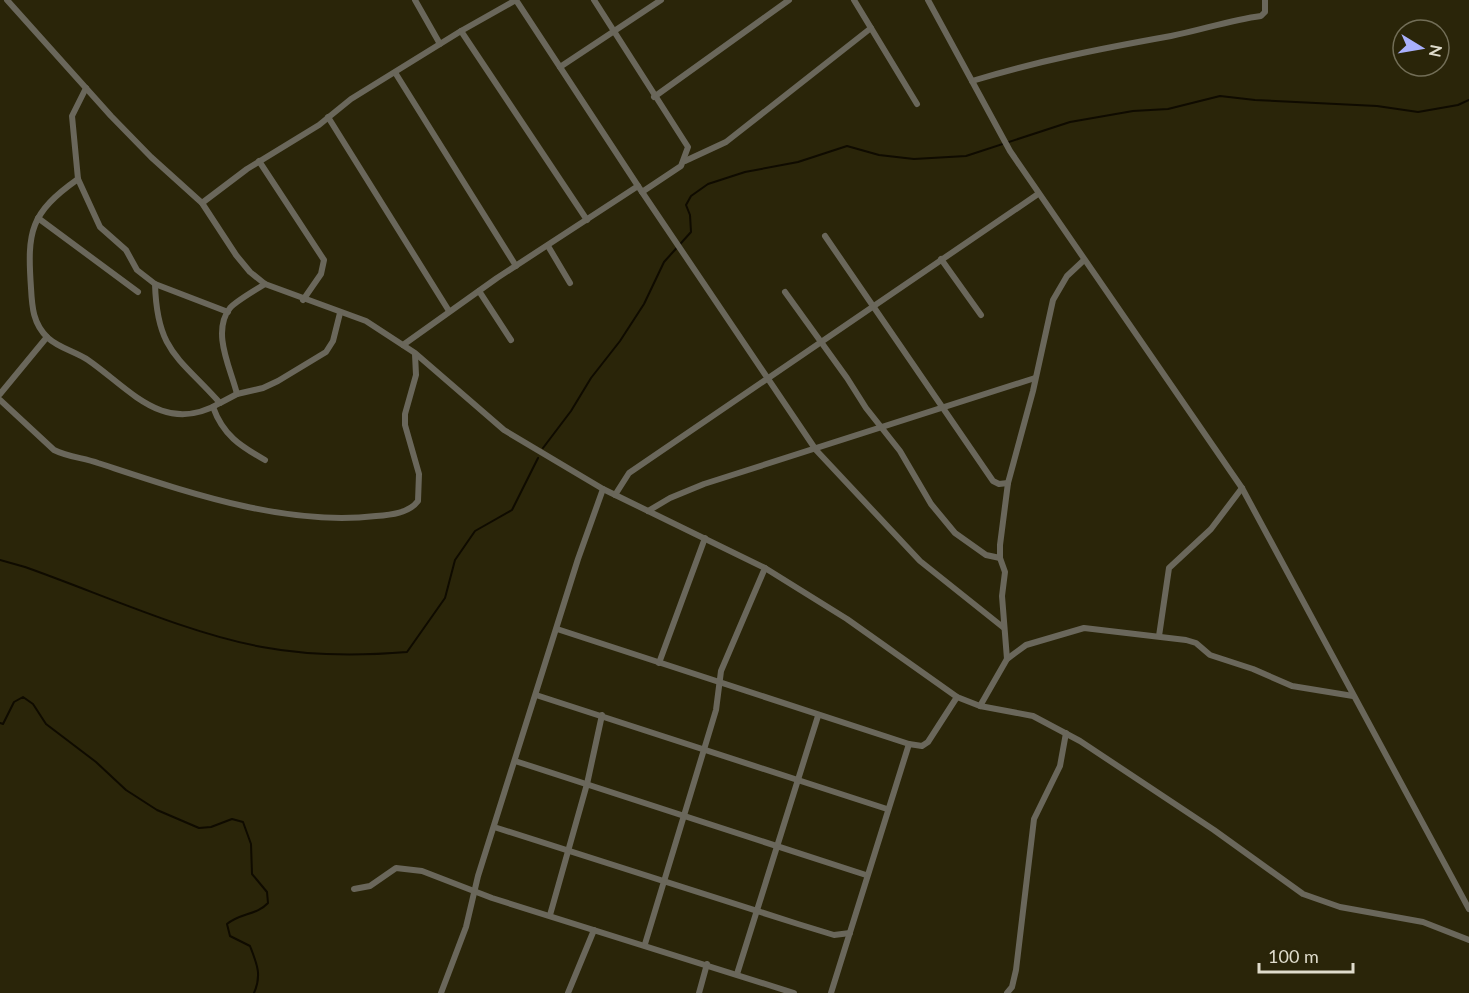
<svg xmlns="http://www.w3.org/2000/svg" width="1469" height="993" font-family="Lato,sans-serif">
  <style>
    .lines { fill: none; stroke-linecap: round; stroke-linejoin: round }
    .stream { stroke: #0f0b00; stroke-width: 2 }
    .minor { stroke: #6a675b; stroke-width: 6 }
  </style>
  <rect width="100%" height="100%" fill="#2a2509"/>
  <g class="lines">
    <g class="stream">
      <path d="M543,448L571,411L591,378L620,341L644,304L664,262L691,232L690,215L686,205L691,196L708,184L745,172L798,162L847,146L879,155L914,159L966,156L1070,122L1133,111L1168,109L1220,96L1255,100L1377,106L1418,112L1458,105L1469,100"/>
      <path d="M0,560L25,567C99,593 186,633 262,647C310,656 359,656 407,652L445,598L455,560L475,531L512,510L538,458"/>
      <path d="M0,723L3,724L14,702L23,697L33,704L46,724L96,762L126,790L157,810L199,828L211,827L232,819L243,822L251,844L252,874L267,892L268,903C257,915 240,913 227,924L230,936L250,946C257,964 262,975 254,993"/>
    </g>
    <g class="minor">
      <path d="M7,0L111,116L151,157L202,203L236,255L250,272L265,284L366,321L415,353L504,430L603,489L765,568L847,619L957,697L980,706L1033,716L1080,741L1214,830L1303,894L1340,907L1423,922L1469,940"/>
      <path d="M415,0L440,44"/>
      <path d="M594,0L688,147L681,166L642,192"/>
      <path d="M854,0L917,104"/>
      <path d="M928,0L1010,151L1242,488L1469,909"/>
      <path d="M461,31L587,220"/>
      <path d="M560,67L661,0"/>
      <path d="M396,74L516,266"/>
      <path d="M972,81C1037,61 1104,48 1171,36C1202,30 1230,20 1261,16L1265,12V0"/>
      <path d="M86,88L72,116L78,179L100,227L126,250L137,270L155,284C157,352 179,357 220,403L237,394L263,388L278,381L326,352L333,341L340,313"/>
      <path d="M654,97L789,0"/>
      <path d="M328,117L449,311"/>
      <path d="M259,161L324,260L321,274L303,300"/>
      <path d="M685,161L726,142L871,28"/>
      <path d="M78,179C30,213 27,231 31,288C32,307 33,324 48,338C59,348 76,352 88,360C130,389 164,436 220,403"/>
      <path d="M638,186L816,450L920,561L1004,628"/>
      <path d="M202,203L247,169L319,125L351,99L461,31L516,0L638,186L497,278L403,345"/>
      <path d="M38,218L138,292"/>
      <path d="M825,236L993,481L999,484L1008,483"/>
      <path d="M548,246L570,283"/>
      <path d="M941,259L981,315"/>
      <path d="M155,284L228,312"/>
      <path d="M479,291L511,340"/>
      <path d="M785,292L847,378L866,408L900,451L931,504L955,533L986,555L1000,558"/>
      <path d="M0,394L47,337"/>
      <path d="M237,394C231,369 211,332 230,308C236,301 257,289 265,284"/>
      <path d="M0,400L54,450C68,457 84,458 98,463C184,491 285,527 376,516C391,515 409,513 418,501L419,474L405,425V414L416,375L415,354"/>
      <path d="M213,407C223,435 240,446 265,460"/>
      <path d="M615,495L629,473L1038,194"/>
      <path d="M648,511L670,498L704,484L1035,378"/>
      <path d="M557,629L909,744"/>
      <path d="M1159,636L1169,568L1211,529L1242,488"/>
      <path d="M1007,659L1026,645L1084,628L1186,640L1196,643L1210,655L1253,669L1292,686L1353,696"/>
      <path d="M659,663L705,538"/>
      <path d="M536,695L887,809"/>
      <path d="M980,706L1007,659L1002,596L1005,572L1000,558V545L1008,483L1033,391L1053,300L1067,276L1083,261"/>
      <path d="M515,761L866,875"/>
      <path d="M494,827L798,924L834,935L850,933"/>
      <path d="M354,889L370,886L396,868L422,871L492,898L794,993"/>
      <path d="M550,915L587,784L602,715"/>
      <path d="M645,944L716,710L721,671L765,568"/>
      <path d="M737,974L818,716"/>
      <path d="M441,993L466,927L478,876L578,559L603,489"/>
      <path d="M568,993L594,930"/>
      <path d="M699,993L707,964"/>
      <path d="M831,993L909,744L922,746L928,742L957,697"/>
      <path d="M1007,993L1012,987L1016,970L1034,819L1060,766L1066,733"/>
    </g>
  </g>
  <g transform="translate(1421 48) rotate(101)"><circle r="28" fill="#2a2509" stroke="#726e57" stroke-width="1.5"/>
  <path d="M0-4.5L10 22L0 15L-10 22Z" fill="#a9b0fc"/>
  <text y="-9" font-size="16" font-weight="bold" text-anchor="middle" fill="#dfdccc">N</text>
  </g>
  <path d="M1259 963v9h94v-9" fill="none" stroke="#dfdccc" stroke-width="3"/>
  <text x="1268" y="963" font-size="18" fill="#dfdccc" stroke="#2a2509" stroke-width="4.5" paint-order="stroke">100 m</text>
</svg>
